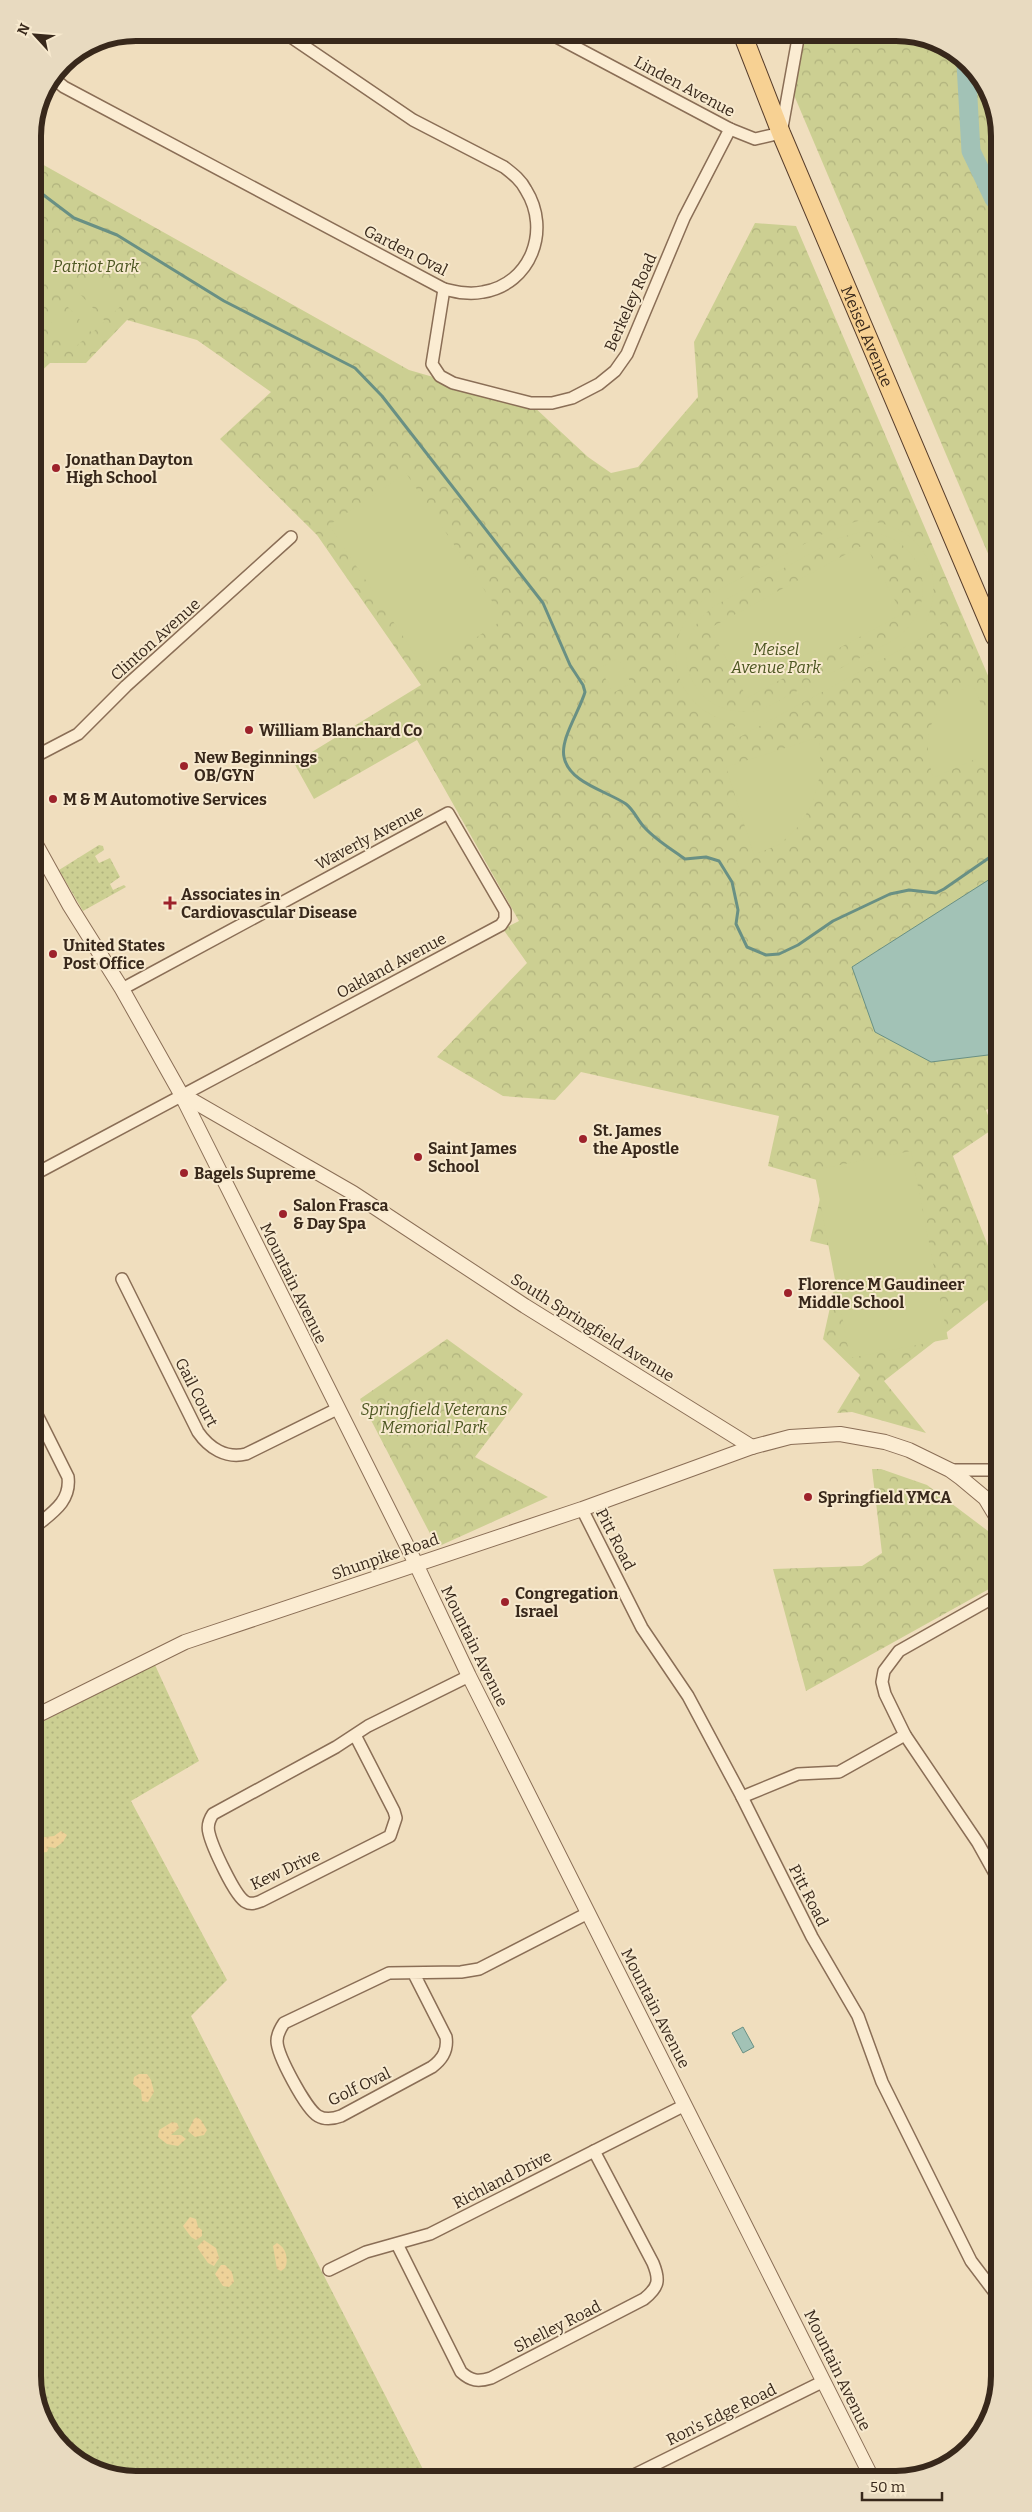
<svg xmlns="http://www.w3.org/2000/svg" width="1032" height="2512" font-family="Bitter,serif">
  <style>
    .grass { fill: url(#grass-dots) }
    .forest { fill: url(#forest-crowns) }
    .sand { fill: url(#sand-dots) }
    .pitch { fill: #cccf92; fill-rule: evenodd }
    .water { fill: #a2c2b6; stroke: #699084 }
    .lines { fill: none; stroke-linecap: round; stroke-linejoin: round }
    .stream { stroke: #699084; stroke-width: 3 }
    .river { stroke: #a2c2b6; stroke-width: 19 }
    .minor-casing { stroke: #8a6e56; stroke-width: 14 }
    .tertiary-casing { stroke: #8a6e56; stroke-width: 16 }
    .primary-casing { stroke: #573d2b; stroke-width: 20 }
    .minor { stroke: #fbecd2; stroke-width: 11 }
    .tertiary { stroke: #fbecd2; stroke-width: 14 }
    .primary { stroke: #f7d193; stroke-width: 18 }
    .poi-dot { fill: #9d222b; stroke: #f7e9ce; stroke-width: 2 }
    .labels { text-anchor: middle; stroke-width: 4; stroke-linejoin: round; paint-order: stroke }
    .street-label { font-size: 16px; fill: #38281b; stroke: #f7e9ce }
    .park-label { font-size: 16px; font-style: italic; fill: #4c5621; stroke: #f7e9ce }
    .poi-label { font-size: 16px; font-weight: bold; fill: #38281b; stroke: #f7e9ce; text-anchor: start }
    .rim { fill: none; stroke: #38281b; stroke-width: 6 }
  </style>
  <defs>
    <pattern id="grass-dots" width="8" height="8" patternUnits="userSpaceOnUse" patternTransform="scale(1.25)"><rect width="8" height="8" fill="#cccf92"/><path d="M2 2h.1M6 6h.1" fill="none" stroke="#b0b27d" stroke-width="1.8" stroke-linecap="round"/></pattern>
    <pattern id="forest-crowns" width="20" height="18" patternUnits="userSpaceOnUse" patternTransform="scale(1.25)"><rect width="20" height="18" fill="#cccf92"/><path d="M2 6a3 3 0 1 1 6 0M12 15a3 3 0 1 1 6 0" fill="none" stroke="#b0b27d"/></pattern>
    <pattern id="sand-dots" width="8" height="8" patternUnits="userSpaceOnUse" patternTransform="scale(1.25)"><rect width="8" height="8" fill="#eed299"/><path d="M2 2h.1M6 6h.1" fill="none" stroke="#cdb483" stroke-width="1.8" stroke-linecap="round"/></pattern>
  </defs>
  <rect width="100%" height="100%" fill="#f0debe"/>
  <g class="grass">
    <path d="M99,845L103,846L104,850L95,856L99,863L110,858L120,877L110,884L113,890L124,885L126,887L83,911L59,870Z"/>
    <path d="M155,1665L199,1761L131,1801L227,1980L191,2016L427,2477L129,2479L73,2458L38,2409L36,1725Z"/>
  </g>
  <g class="forest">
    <path d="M806,33H903L959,54L994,103L995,570L791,88Z"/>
    <path d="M33,159L409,370L533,406L588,457L611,473L638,467L698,397L694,342L755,223L796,226L995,692L996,1105L986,1110L993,1129L953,1156L997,1269V1293L884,1381L926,1433L852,1412L837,1413L860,1375L823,1339L843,1249L810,1241L824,1182L768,1166L779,1116L581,1072L555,1100L503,1096L437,1057L527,963L503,929L519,921L417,740L314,799L294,763L421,685L317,535L220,439L271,392L197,340L127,320L86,363H50L33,379Z"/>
    <path d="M447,1339L523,1394L475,1457L548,1497L437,1547L360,1399Z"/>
    <path d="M872,1469H881L927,1485L988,1531L998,1552V1584L806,1691L773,1569L862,1566L882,1553Z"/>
  </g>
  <g class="sand">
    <path d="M61,1831L67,1835L63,1842L55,1848L49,1847L47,1852L37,1853V1838L54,1836Z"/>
    <path d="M139,2074H147L151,2080L154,2092L148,2102L142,2101L141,2090L133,2084L134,2077Z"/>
    <path d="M197,2117L201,2120L207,2130L204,2135L195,2137L188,2131L194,2119Z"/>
    <path d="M172,2122L177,2123L179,2128L171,2135H181L186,2139L178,2146L167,2144L158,2137L159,2130Z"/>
    <path d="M190,2217L196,2219L198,2227L202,2230V2236L196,2240L191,2237L183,2226Z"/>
    <path d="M204,2240L216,2248L219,2258L214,2266L208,2263L197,2247Z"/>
    <path d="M277,2243C286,2247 289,2260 285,2268L281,2271L277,2269L273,2246Z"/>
    <path d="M221,2265H225L232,2272L234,2282L229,2287L223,2286L215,2274Z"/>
  </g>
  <g class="pitch">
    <path d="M39,248L65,276L52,288L33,267V254Z"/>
    <path d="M97,277L122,305L109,317L84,289Z"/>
    <path d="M79,293L105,321L92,333L66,305Z"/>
    <path d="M62,309L87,337L74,348L49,320Z"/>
    <path d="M406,473L504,619L426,671L329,525Z"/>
    <path d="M858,521C917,520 949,568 926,622L936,617L942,627L736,739L730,729L739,724C669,713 653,634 711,594L834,528ZM860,532C924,530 946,604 894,640L761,710C692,725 658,644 716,605L839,538Z"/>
    <path d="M865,544L902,614L747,698L710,628Z"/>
    <path d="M618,658L631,683L613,693L600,668Z"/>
    <path d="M972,683L996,738V750L933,778C920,729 931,710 972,683Z"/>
    <path d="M819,737L821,772L813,801L801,824L780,844L754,855L726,767Z"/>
    <path d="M911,1151L948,1339L850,1358L814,1170Z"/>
  </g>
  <g class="water">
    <path d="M990,879L996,882V1054L931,1062L875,1032L852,967Z"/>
    <path d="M743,2027L754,2047L743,2053L732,2033Z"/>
  </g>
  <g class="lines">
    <path class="stream" d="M33,187L74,218L117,235L224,301L355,368L382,396L543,603L570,665L583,685L585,692C580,710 560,739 564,757C569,783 607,791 626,804C634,810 638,821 645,828C656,840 671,849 685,859L706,857L719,861L732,882L738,910L736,924L747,947L766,955L779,954L798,945L833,921L890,894L909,890L936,893L944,889L996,853"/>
    <path class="river" d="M966,64L971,151L994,199"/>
    <g class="minor-casing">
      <g id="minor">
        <path d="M549,33L730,129L755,139L781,133L799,33"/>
        <path d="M53,78L64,87L444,289C457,292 469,295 483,292C531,284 551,230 526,190C521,180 513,174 504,167L413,120L285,33"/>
        <path d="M444,289L432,364L440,376L453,383L531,403H552L572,398L599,384L615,371L627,354L684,218L730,129"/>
        <path d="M34,757L78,734L126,686L291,537"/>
        <path d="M35,1174L501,925L505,919V911L448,813L122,989"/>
        <path d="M122,1279L198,1432C209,1448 226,1459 246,1454L337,1409"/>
        <path d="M36,1413L68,1477C71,1501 53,1512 36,1526"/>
        <path d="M950,1470H997"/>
        <path d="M582,1509L642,1628L688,1696L742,1797L812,1937L858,2016L882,2082L971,2261L999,2298"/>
        <path d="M998,1595L899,1651L884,1671L882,1682L885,1694L905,1735L978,1843L998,1879"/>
        <path d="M355,1735L394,1811L396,1818L390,1836L261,1901C256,1903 251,1905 246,1902C235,1897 212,1846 209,1833C207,1826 209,1820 213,1814L336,1747L368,1726L469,1676"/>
        <path d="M742,1797L798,1774L839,1772L905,1735"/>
        <path d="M414,1974L446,2037C448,2050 443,2059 432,2067L341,2116C333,2119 325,2120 318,2116C306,2109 277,2055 277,2041C277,2034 280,2029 284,2023L389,1973L461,1972L479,1969L588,1913"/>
        <path d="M397,2244L461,2372C471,2381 478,2382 491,2378L644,2299C659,2287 660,2280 653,2263L594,2151"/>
        <path d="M329,2270L366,2252L430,2234L685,2105"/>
        <path d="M632,2476L824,2381"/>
      </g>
    </g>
    <g class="tertiary-casing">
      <g id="tertiary">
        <path d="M34,841L70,906L122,989L181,1094L416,1564L469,1676L870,2474"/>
        <path d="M181,1094L353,1193L525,1306L752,1447"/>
        <path d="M36,1716L185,1642L582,1509L752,1447L790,1437L840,1434L885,1442L909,1450L950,1470L961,1478L985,1498L997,1518"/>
      </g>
    </g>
    <g class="primary-casing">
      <g id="primary">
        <path id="s1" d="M742,33L781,133L995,637"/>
      </g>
    </g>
    <use href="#minor" class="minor"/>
    <use href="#tertiary" class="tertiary"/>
    <use href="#primary" class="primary"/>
  </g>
  <g class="poi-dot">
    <circle cx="56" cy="468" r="5"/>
    <circle cx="249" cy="730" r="5"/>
    <circle cx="184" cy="766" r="5"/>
    <circle cx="53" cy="799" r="5"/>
    <path d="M167.5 895.5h5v5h5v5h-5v5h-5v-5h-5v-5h5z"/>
    <circle cx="53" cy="954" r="5"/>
    <circle cx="583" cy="1139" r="5"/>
    <circle cx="418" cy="1157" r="5"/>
    <circle cx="184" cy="1173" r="5"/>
    <circle cx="283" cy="1214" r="5"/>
    <circle cx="788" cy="1293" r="5"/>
    <circle cx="808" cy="1497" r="5"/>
    <circle cx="505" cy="1602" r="5"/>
  </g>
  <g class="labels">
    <g class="street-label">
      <text transform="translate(685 86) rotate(28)" y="6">Linden Avenue</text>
      <text transform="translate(406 250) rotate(27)" y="6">Garden Oval</text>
      <text transform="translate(630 302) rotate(-66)" y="6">Berkeley Road</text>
      <text dy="6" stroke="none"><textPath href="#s1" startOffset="328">Meisel Avenue</textPath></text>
      <text transform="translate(155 639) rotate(-42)" y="6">Clinton Avenue</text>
      <text transform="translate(369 837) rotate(-28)" y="6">Waverly Avenue</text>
      <text transform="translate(391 965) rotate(-28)" y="6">Oakland Avenue</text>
      <text transform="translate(294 1283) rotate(64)" y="6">Mountain Avenue</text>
      <text transform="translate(593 1327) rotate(32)" y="6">South Springfield Avenue</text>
      <text transform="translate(197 1392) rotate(63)" y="6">Gail Court</text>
      <text transform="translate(616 1539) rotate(63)" y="6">Pitt Road</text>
      <text transform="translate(385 1556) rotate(-19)" y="6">Shunpike Road</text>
      <text transform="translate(475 1646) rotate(64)" y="6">Mountain Avenue</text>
      <text transform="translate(285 1869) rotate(-25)" y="6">Kew Drive</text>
      <text transform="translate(809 1895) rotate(63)" y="6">Pitt Road</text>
      <text transform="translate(656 2008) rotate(63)" y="6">Mountain Avenue</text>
      <text transform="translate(359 2086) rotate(-26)" y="6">Golf Oval</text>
      <text transform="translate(502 2179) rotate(-27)" y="6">Richland Drive</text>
      <text transform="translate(557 2326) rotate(-27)" y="6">Shelley Road</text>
      <text transform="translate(838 2370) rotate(64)" y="6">Mountain Avenue</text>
      <text transform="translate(721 2414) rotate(-26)" y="6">Ron's Edge Road</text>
    </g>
    <g class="park-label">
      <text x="96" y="272">Patriot Park</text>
      <text x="776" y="655">Meisel<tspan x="776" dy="18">Avenue Park</tspan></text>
      <text x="434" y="1415">Springfield Veterans<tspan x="434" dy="18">Memorial Park</tspan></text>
    </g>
    <g class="poi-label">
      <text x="66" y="465">Jonathan Dayton<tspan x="66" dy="18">High School</tspan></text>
      <text x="259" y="736">William Blanchard Co</text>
      <text x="194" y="763">New Beginnings<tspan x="194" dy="18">OB/GYN</tspan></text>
      <text x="63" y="805">M &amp; M Automotive Services</text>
      <text x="181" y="900">Associates in<tspan x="181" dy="18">Cardiovascular Disease</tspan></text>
      <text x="63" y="951">United States<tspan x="63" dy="18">Post Office</tspan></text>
      <text x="593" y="1136">St. James<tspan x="593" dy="18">the Apostle</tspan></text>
      <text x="428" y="1154">Saint James<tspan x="428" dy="18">School</tspan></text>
      <text x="194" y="1179">Bagels Supreme</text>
      <text x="293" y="1211">Salon Frasca<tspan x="293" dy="18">&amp; Day Spa</tspan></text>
      <text x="798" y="1290">Florence M Gaudineer<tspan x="798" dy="18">Middle School</tspan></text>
      <text x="818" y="1503">Springfield YMCA</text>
      <text x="515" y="1599">Congregation<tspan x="515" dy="18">Israel</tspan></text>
    </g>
  </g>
  <path d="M0 0H1032V2512H0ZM136 41H896A95 95 0 0 1 991 136V2376A95 95 0 0 1 896 2471H136A95 95 0 0 1 41 2376V136A95 95 0 0 1 136 41Z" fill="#e8dac0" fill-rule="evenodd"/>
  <path class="rim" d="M136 41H896A95 95 0 0 1 991 136V2376A95 95 0 0 1 896 2471H136A95 95 0 0 1 41 2376V136A95 95 0 0 1 136 41Z"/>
  <g transform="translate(35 35) rotate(296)" stroke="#f7e9ce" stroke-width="4" paint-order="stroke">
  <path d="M0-4L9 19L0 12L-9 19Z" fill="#38281b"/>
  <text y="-8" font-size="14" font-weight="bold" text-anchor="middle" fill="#38281b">N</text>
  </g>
  <path d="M862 2492v8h80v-8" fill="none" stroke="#38281b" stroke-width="2.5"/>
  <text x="870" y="2492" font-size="15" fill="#38281b" stroke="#f7e9ce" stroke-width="4" paint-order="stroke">50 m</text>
</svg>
